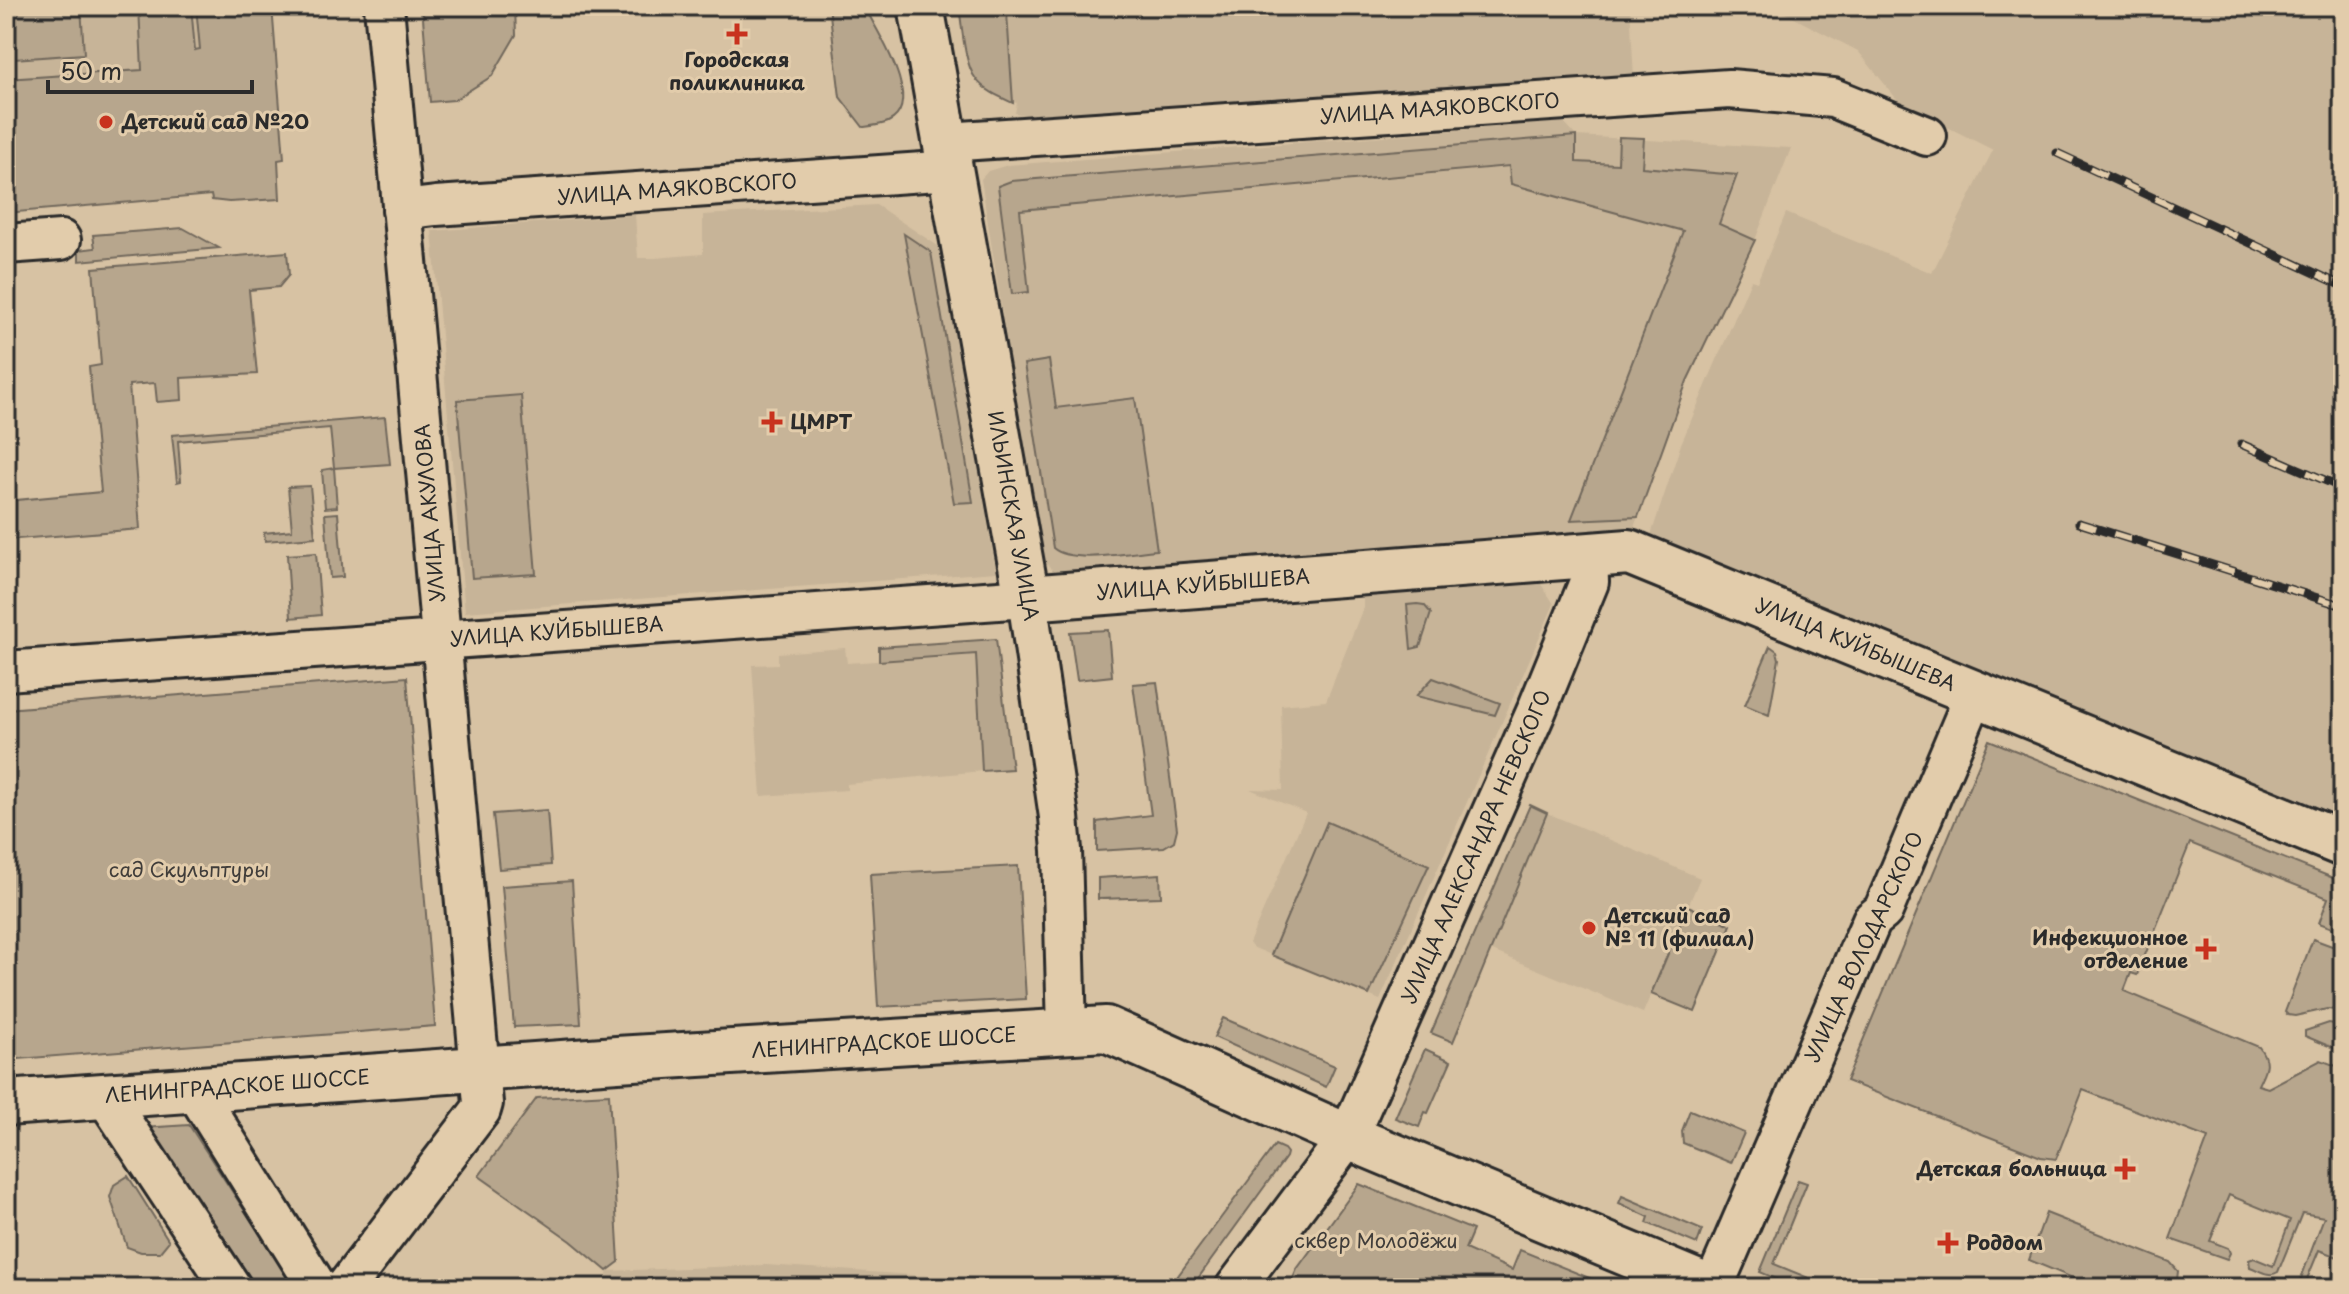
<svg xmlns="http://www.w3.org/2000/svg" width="2349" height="1294" font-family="'Playpen Sans',sans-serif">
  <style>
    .built { fill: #c7b498 }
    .green { fill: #b7a68d; stroke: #71685c; stroke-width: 2 }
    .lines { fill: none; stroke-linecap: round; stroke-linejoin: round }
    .minor-casing { stroke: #2b2b2b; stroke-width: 44 }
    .major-casing { stroke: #2b2b2b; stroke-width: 50 }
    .minor { stroke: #e2ccab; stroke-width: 38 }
    .major { stroke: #e2ccab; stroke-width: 44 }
    .rail-casing { stroke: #2b2b2b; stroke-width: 9 }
    .rail { stroke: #e2ccab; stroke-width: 6; stroke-dasharray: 18; stroke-linecap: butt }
    .poi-dot { fill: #c8321e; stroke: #e2ccab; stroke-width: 3 }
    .labels { text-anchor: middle; stroke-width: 6; stroke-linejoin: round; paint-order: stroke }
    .poi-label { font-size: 20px; font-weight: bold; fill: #2b2b2b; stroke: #e2ccab; text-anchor: start }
    .street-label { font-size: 20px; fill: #2b2b2b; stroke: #e2ccab }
    .park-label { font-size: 20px; fill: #403d3a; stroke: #e2ccab }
  </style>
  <rect width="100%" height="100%" fill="#d7c2a3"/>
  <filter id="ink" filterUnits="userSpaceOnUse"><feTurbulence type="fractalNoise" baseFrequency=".0125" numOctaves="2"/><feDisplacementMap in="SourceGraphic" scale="16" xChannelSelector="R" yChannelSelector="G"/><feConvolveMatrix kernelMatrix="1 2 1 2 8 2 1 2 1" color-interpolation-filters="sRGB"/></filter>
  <g filter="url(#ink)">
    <g class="built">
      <path d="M6,6H196L212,195L6,213Z"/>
      <path d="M1014,6H1630L1634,79L1046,120L1015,113L1017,103L1013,102L1007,13Z"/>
      <path d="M1771,6H2343V821L1651,535L1681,444L1751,280L1757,282L1786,213L1932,273L1993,150L1900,103L1858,51Z"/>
      <path d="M1563,122L1576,136L1791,148L1755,240L1687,381L1632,533L1074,577L1053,570L1041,558L981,179L988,171L1008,165Z"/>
      <path d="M876,205L941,248L996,572L465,612L432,231L635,215L638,258H655L703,254V215Z"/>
      <path d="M1539,581L1554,604L1380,1000L1252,947L1249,943L1306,813L1250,789L1283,790L1281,705L1326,701L1363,608V595Z"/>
      <path d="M845,648L847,663L976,654L982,771L847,784V790L761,796L752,665L778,664V653Z"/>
      <path d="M1547,813L1700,878L1643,1013L1490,950Z"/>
      <path d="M766,1265L928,1276L946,1284L958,1285L963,1288H608L607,1271Z"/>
    </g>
    <g class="green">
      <path d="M11,6H81L84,54L14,59Z"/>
      <path d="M139,6H191L195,50L200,49L196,6H272L284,159L278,160L280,199L229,202L212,200L211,195L6,213V79L142,70Z"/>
      <path d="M422,6H515L516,35L492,76L454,100L430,102Z"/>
      <path d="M829,6H868V13C880,36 925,105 888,122C882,125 871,126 863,127L840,97Z"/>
      <path d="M959,6H1001L1007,13L1013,103C1000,97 985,91 976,79C964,64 962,25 959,6Z"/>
      <path d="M1576,136V162L1618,164L1619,137L1644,138L1642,167L1737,175L1719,224L1755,240L1687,381L1638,517L1571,520L1683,231L1511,184L1509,166L1020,210L1029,292L1012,294L998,186L1011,181Z"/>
      <path d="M183,228L219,248L79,261V250L95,248L93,235Z"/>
      <path d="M904,234L931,252L973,502L954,503Z"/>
      <path d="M287,252L289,275L279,287L249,290L257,374L181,378L182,400L157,402L155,383L129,385L140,529L6,540V501L101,492L89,367L101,365L93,268Z"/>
      <path d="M1049,360L1056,408L1135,398L1157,550C1130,552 1073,565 1053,548L1024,364Z"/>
      <path d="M521,395L536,574L472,578L457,400Z"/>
      <path d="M385,417L390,464L334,468L337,507L325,508L322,470L334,468L330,428L178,441L181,481L177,482L172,435Z"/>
      <path d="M310,486L315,537L265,541L264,533L292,530L288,487Z"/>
      <path d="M338,513L343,577L330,578L325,514Z"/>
      <path d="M316,553L321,615L291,618L287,555Z"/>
      <path d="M1417,604L1424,605L1431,613L1420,647L1411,649L1407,605Z"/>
      <path d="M1108,630L1112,676L1077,680L1070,632Z"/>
      <path d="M996,639L1012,769L982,771L976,654L879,661V647Z"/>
      <path d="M1770,646L1777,651L1779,659L1769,715L1745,705Z"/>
      <path d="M407,677L435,1026L6,1060V709Z"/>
      <path d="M1433,678L1500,703L1495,715L1416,696Z"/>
      <path d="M1157,682L1177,829L1174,841L1164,847L1097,851V822L1151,815L1133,684Z"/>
      <path d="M1989,740L2343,882V932L2319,923L2328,898L2190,843L2137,975L2131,973L2124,991L2259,1047C2271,1063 2265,1069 2258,1085L2268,1088L2321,1060L2336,1066L2341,1051L2305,1036V1031L2329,1023L2340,1025L2343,1019V1259L2319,1250L2307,1279L2327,1288H2303L2300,1281L2324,1217L2302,1213L2278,1272C2269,1278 2259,1270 2250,1267L2249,1260L2254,1258L2273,1266L2290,1220L2229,1195L2210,1241L2228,1248L2230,1253L2227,1259L2170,1239L2208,1138L2083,1090L2056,1159L2041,1157L1846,1081Z"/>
      <path d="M1530,805L1547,813L1453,1042L1431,1033Z"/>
      <path d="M547,810L551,865L499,869L493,814Z"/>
      <path d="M1327,822L1429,865L1369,995L1271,955Z"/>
      <path d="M1018,866L1026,999L878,1007L870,874Z"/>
      <path d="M1160,874L1161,897L1098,899V878Z"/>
      <path d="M572,881L581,1024L514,1027L502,886Z"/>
      <path d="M1688,906L1731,925L1695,1012L1651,994Z"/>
      <path d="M2313,939L2340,949L2343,943V1011L2327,1009L2295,1016L2288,1015L2285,1012Z"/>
      <path d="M1223,1018L1335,1066L1326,1087L1214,1037Z"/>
      <path d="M1425,1049L1451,1061L1428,1113L1425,1112L1419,1127L1395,1118Z"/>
      <path d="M609,1094L619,1262L607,1271L571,1241L479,1176L537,1098Z"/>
      <path d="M1690,1110L1744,1133L1731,1163L1683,1143L1682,1131Z"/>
      <path d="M189,1125L295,1288H249L143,1128Z"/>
      <path d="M1275,1145L1284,1149L1287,1153L1286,1157L1191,1288L1177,1277Z"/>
      <path d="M128,1176L169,1241L160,1252H141L127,1247L110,1197L114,1185Z"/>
      <path d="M1798,1180L1807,1183L1774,1264L1833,1288H1798L1760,1272Z"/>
      <path d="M1359,1184L1473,1230L1465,1249L1512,1270L1520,1250L1614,1288H1289L1297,1269Z"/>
      <path d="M1622,1196L1702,1230L1697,1244L1647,1223L1649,1217L1619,1203Z"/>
      <path d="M2046,1213L2170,1262L2178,1271L2176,1288H2097L2029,1260Z"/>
    </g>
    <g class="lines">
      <g class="minor-casing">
        <g id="minor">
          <path id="s1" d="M947,142L1729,89L1833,98L1927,136"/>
          <path id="s2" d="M402,210L436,206L952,170"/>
          <path d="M6,244L61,240"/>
          <path id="s3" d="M6,671L1027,598L1059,817L1062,850L1067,1030"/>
          <path d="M194,1089L318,1288"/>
          <path d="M105,1096L232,1288"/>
          <path d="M345,1288L481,1110L483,1103L384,6"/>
          <path id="s4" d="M1235,1288L1348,1137L1536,712L1589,582L1588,554"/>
          <path d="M1713,1288L1872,920L1883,911L1975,693"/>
        </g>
      </g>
      <g class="major-casing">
        <g id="major">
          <path id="s5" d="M921,6L1027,598L1629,552L2343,844"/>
          <path id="s6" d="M6,1103L617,1059L1106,1029L1348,1137L1710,1288"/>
        </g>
      </g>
      <use href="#minor" class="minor"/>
      <use href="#major" class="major"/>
      <g class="rail-casing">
        <g id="rail">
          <path d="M2057,153L2343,286"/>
          <path d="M2241,444L2343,488"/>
          <path d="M2079,523L2343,606"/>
        </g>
      </g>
      <use href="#rail" class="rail"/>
    </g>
  </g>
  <g class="poi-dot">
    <path d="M733 22h8v8h8v8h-8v8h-8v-8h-8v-8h8z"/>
    <circle cx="106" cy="122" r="8"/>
    <path d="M768 410h8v8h8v8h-8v8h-8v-8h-8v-8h8z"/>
    <circle cx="1589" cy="928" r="8"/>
    <path d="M2202 937h8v8h8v8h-8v8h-8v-8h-8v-8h8z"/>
    <path d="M2121 1157h8v8h8v8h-8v8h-8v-8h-8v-8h8z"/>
    <path d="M1944 1231h8v8h8v8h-8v8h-8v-8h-8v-8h8z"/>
  </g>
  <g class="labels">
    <g class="poi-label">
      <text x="737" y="67" text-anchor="middle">Городская<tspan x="737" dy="23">поликлиника</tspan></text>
      <text x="122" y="129">Детский сад №20</text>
      <text x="790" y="429">ЦМРТ</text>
      <text x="1605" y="923">Детский сад<tspan x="1605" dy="23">№ 11 (филиал)</tspan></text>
      <text x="2188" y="945" text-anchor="end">Инфекционное<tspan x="2188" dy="23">отделение</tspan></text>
      <text x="2107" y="1176" text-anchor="end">Детская больница</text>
      <text x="1966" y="1250">Роддом</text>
    </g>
    <g class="street-label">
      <text dy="7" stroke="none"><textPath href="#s1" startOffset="494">УЛИЦА МАЯКОВСКОГО</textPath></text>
      <text dy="7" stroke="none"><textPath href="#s2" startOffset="276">УЛИЦА МАЯКОВСКОГО</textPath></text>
      <text transform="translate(430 513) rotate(-95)" y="7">УЛИЦА АКУЛОВА</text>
      <text transform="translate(1013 516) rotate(80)" y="7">ИЛЬИНСКАЯ УЛИЦА</text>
      <text dy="7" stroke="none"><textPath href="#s5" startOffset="778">УЛИЦА КУЙБЫШЕВА</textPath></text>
      <text dy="7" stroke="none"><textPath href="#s3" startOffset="552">УЛИЦА КУЙБЫШЕВА</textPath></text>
      <text dy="7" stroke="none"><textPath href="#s5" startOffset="1450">УЛИЦА КУЙБЫШЕВА</textPath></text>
      <text dy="7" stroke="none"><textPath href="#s4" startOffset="506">УЛИЦА АЛЕКСАНДРА НЕВСКОГО</textPath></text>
      <text transform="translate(1864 947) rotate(-65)" y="7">УЛИЦА ВОЛОДАРСКОГО</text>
      <text dy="7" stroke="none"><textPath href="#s6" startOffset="880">ЛЕНИНГРАДСКОЕ ШОССЕ</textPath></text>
      <text dy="7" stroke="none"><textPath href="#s6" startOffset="232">ЛЕНИНГРАДСКОЕ ШОССЕ</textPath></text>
    </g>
    <g class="park-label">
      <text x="189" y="877">сад Скульптуры</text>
      <text x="1376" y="1248">сквер Молодёжи</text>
    </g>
  </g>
  <rect width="2349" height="1294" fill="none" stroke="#e2ccab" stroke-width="32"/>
  <rect x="16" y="16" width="2317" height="1262" fill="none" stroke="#2b2b2b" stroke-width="3" filter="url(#ink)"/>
  <path d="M48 80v12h204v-12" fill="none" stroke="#2b2b2b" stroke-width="4"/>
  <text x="60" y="80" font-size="24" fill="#2b2b2b" stroke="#e2ccab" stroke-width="6" paint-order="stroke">50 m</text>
</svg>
